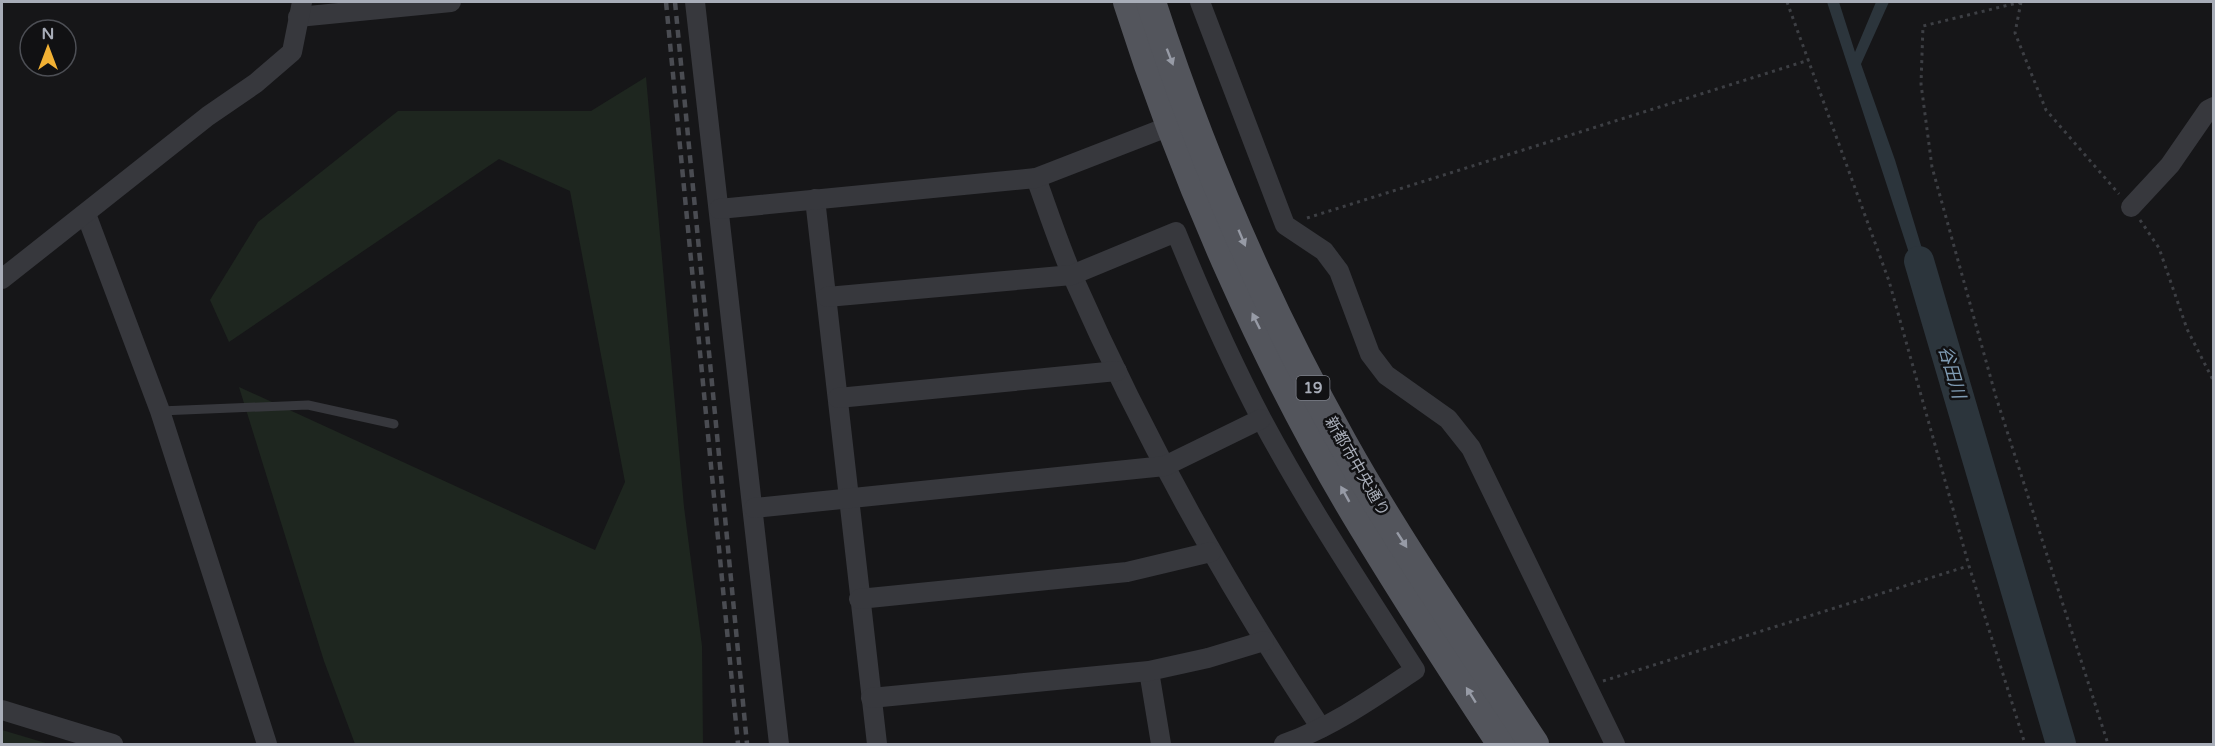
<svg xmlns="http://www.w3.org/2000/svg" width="2215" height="746" font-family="'Varela Round','Noto Sans JP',sans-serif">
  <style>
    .green { fill: #1e261f }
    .water { fill: #2c353c }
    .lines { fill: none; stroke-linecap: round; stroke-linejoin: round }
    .river { stroke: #2c353c; stroke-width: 30 }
    .path { stroke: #3d3f44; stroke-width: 3; stroke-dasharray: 3 4.5; stroke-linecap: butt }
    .service { stroke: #37383d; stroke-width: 9 }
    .minor { stroke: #37383d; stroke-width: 20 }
    .primary { stroke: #53555c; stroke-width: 30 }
    .rail { stroke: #4a4c52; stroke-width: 4.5; stroke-dasharray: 8 6; stroke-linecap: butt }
    .oneway { fill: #979ba6 }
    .labels { text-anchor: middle; stroke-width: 5; stroke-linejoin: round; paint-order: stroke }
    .shield { fill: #111113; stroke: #7b7e86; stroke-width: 1.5 }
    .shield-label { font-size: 15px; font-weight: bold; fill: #a8adb8 }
    .street-label { font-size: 16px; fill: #a8adb8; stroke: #111113 }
    .water-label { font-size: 18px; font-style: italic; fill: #7f9bb3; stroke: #111113 }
  </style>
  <rect width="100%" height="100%" fill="#161618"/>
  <g class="green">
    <path d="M646,77L684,507L702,646L703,744H355L324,661L239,387L595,550L625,482L570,191L499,159L229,342L210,300L258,222L398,111H591Z"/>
    <path d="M2,730L49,744H2Z"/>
  </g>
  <path class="water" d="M1827,2H1839L1855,52L1876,2H1889L1861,64L1895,160L1937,298L1925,302Z"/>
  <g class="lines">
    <path class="river" d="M1919,261L2061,744"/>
    <g class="path">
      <path d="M1787,2L1889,281L1969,566L2025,744"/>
      <path d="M2021,2L1923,26L1921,84L1932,167L1996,397L2108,744"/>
      <path d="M2021,2L2015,33L2046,110L2119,194"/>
      <path d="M1307,218L1809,60"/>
      <path d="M2140,220L2159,248L2187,329L2214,382"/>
      <path d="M1603,681L1968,566"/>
    </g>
    <path class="service" d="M160,411L308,405L394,424"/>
    <g class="minor">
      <path d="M695,2L779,744"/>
      <path d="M1200,2L1285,225L1324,251L1339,271L1370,354L1386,375L1448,419L1471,448L1615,744"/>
      <path d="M298,17L451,2"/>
      <path d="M1036,178C1048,211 1059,245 1073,277C1142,434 1226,585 1321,728"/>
      <path d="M815,199L877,744"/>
      <path d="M2131,207L2170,165L2208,110L2214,107"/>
      <path d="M719,209L1036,178L1170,126"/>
      <path d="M86,214L160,411L267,744"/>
      <path d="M2,279L208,116L256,83L292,52L302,2"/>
      <path d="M827,297L1072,275L1176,232C1202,296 1230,359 1262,420C1308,506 1362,587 1415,670C1373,698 1332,727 1284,744"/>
      <path d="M838,398L1117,371"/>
      <path d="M754,508L1165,466L1261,419"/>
      <path d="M859,599L1127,572L1211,552"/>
      <path d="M1149,671L1161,744"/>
      <path d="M871,698L1149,671L1208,658L1264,641"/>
      <path d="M2,710L113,744"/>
    </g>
    <g class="primary">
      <path d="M1128,2C1184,178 1267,368 1363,526C1408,600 1455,673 1502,744"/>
      <path d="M1151,2C1200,153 1264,303 1342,442C1400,546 1469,644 1534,744"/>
    </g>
    <g class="rail">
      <path d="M666,2L738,744"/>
      <path d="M675,2L747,744"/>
    </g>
  </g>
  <defs><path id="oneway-solid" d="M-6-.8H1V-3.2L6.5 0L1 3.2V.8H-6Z" transform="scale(1.5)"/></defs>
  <g class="oneway">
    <use href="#oneway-solid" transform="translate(1170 57) rotate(69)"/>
    <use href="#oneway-solid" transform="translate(1242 238) rotate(67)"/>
    <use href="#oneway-solid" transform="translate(1256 321) rotate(-116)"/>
    <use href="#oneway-solid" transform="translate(1345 494) rotate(-119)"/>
    <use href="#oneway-solid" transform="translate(1402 540) rotate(57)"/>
    <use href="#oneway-solid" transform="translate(1471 695) rotate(-122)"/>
  </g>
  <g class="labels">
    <rect class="shield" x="1296.5" y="376" width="33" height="24" rx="4.5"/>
    <g class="shield-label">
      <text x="1313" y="393">19</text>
    </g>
    <g class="street-label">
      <text transform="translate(1358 466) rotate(60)" y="6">新都市中央通り</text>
    </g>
    <g class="water-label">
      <text transform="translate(1952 372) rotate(74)" y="6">谷田川</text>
    </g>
  </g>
  <rect width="2215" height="746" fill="none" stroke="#a8adb8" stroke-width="6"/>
  <g transform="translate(48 48)"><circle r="28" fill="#111113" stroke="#4d4f55" stroke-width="1.5"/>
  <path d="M0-4.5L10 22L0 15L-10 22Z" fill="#f2b134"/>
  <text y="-9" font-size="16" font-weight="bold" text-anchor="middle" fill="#a8adb8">N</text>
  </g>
</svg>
